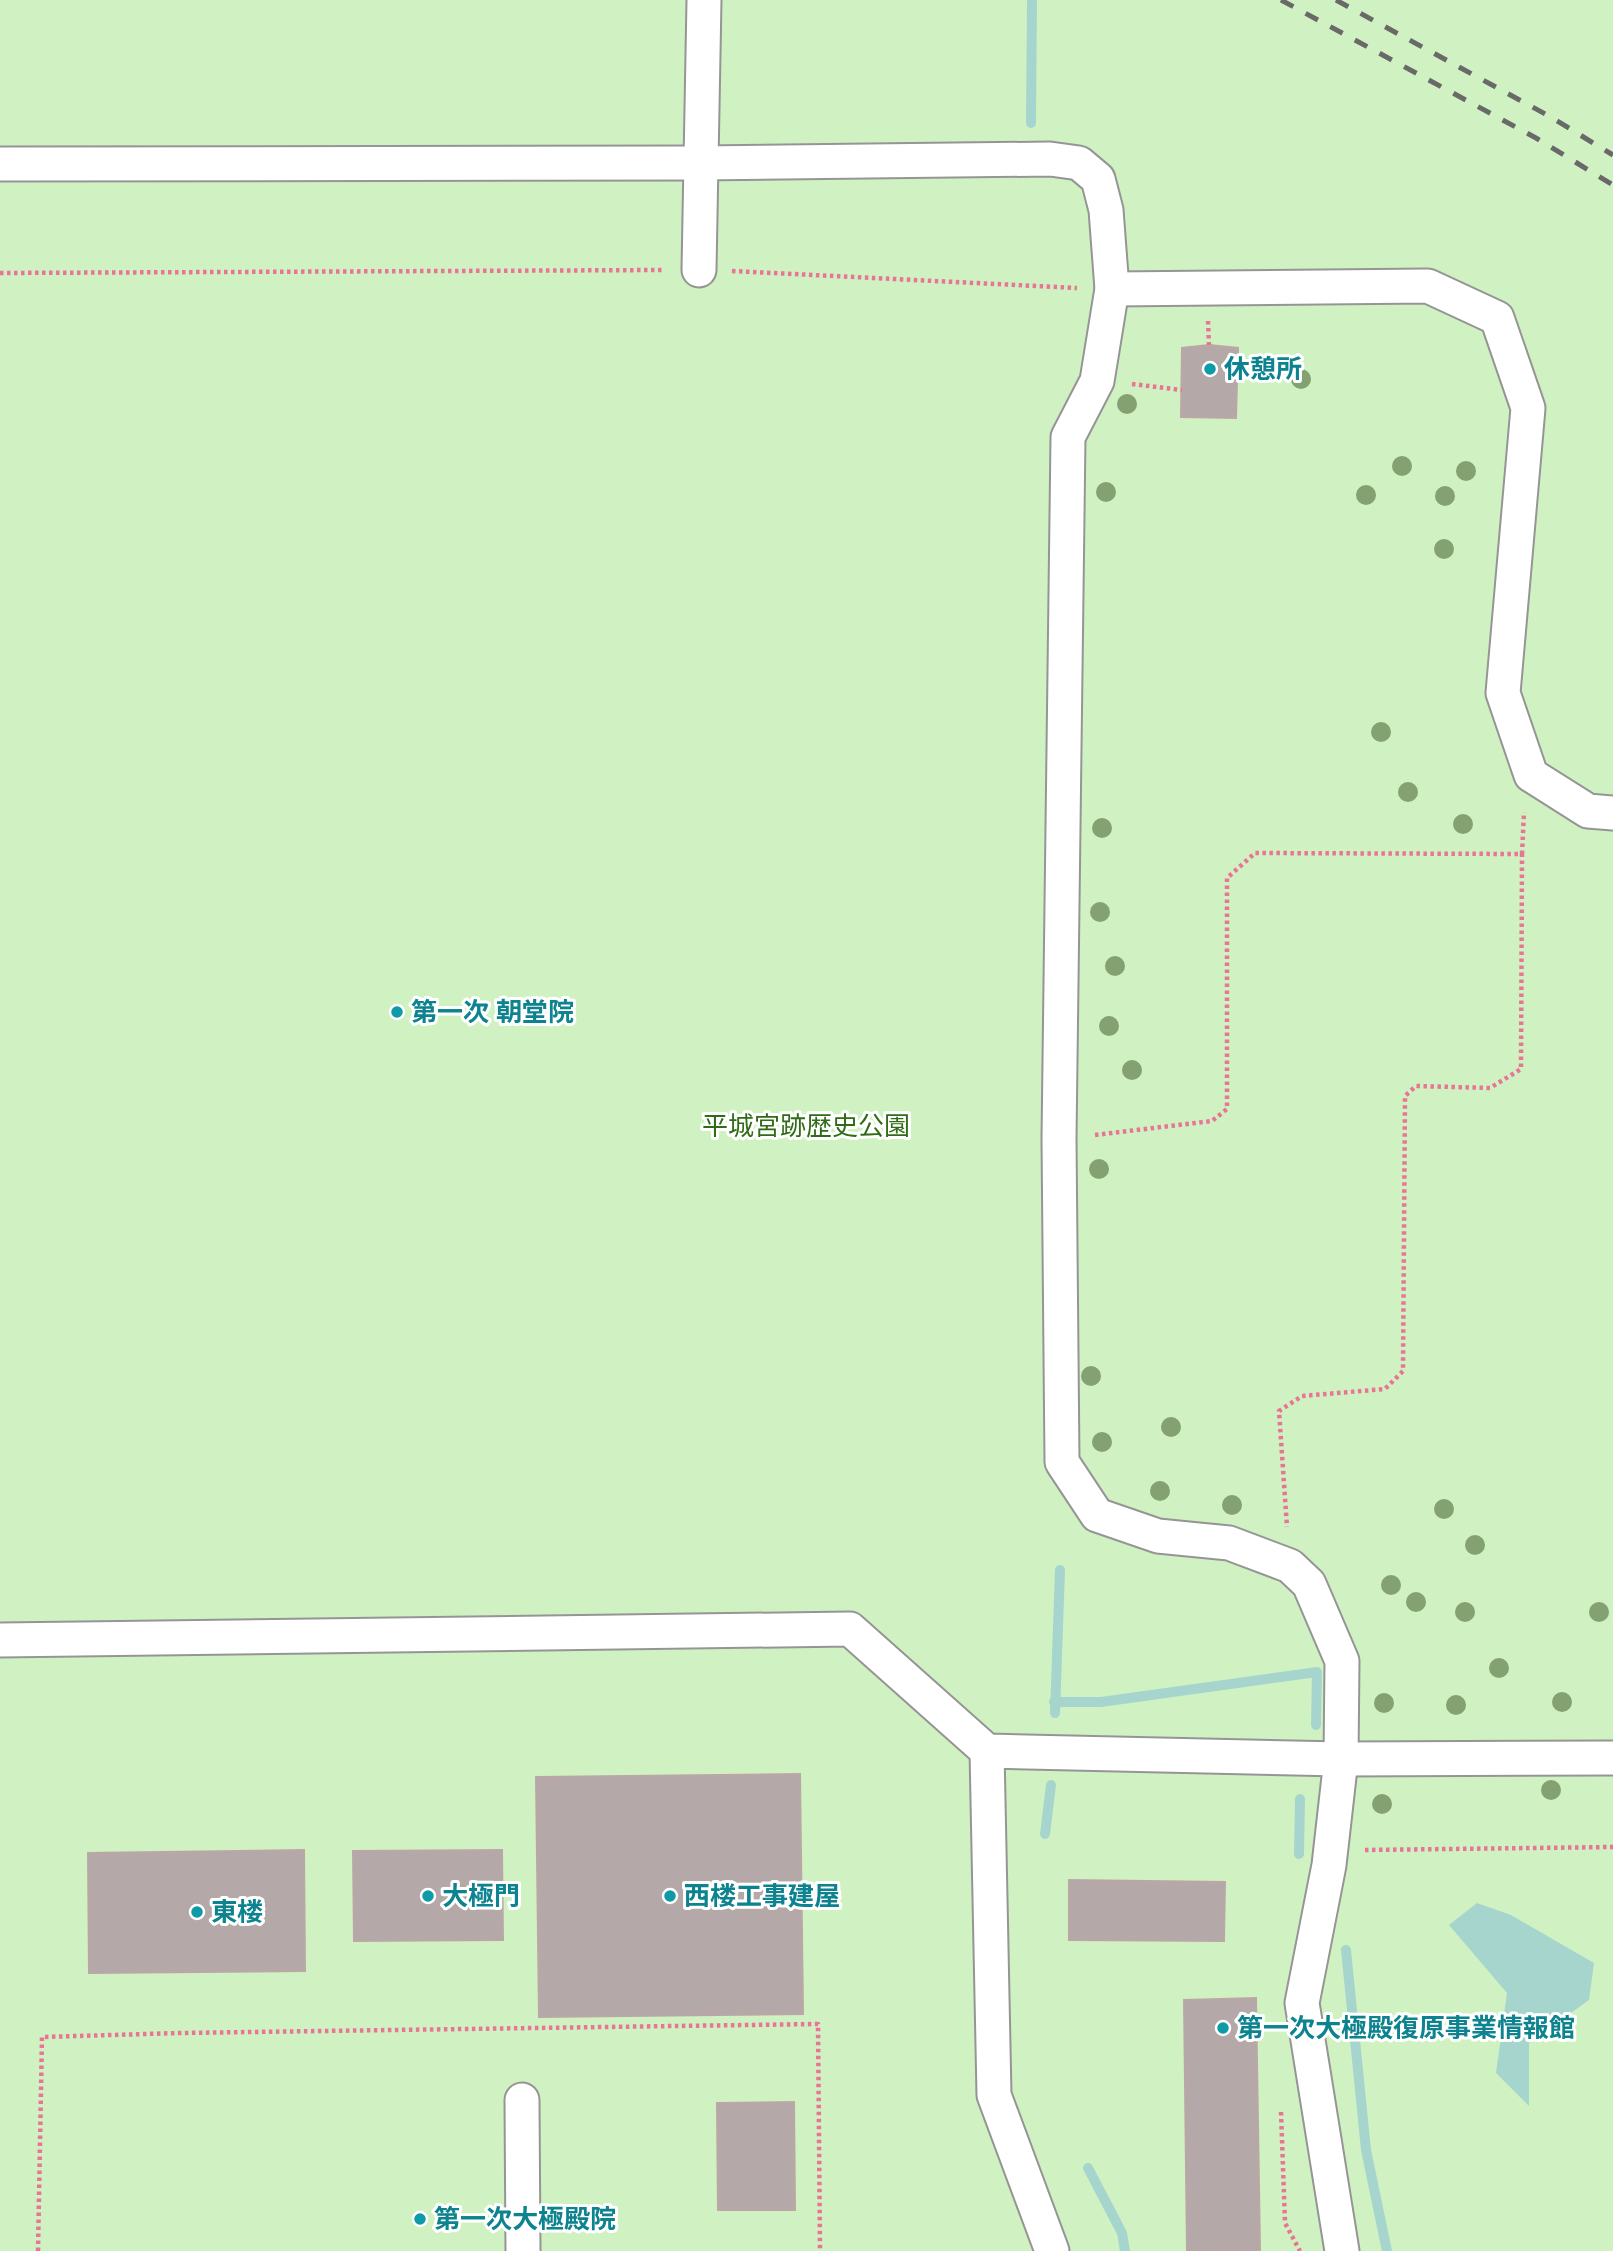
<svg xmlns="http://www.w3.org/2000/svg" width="1613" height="2251" font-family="Mulish,'Noto Sans JP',sans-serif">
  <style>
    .park { fill: #d0f2c2 }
    .water { fill: #a6d5ce }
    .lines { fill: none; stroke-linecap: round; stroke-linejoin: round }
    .stream { stroke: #a6d5ce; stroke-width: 10 }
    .building { fill: #b4a9a8; stroke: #bba7a6; stroke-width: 2 }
    .street-casing { stroke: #959595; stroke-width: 37 }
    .path { stroke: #e97595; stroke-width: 4.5; stroke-dasharray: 3.5 3.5; stroke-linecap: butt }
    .street { stroke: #fff; stroke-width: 33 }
    .rail { stroke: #696969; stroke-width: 5; stroke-dasharray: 14 14; stroke-linecap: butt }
    .tree { fill: #84a172 }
    .culture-dot { fill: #0f9aa8; stroke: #fff; stroke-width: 2.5 }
    .labels { text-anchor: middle; stroke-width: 6; stroke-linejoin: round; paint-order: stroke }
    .culture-label { font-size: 26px; font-weight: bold; fill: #0d838f; stroke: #fff; text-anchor: start }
    .park-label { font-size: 26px; fill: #306b17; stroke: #fff }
  </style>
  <rect width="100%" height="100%" fill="#ebe4e2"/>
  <rect class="park" x="0" y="0" width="1613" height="2251"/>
  <path class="water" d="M1477,1903L1511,1915L1594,1963L1589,2000L1529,2043V2106L1496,2073L1507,1993L1449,1925Z"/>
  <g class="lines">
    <g class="stream">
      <path d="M1031,123L1032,0"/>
      <path d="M1054,1702H1101L1317,1672L1316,1725"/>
      <path d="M1055,1713L1060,1570"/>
      <path d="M1045,1834L1051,1785"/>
      <path d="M1299,1854L1300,1799"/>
      <path d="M1346,1950L1366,2150L1387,2251"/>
      <path d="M1088,2168L1122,2233L1125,2251"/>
    </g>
  </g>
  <g class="building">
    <path d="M1209,345L1238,348L1236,418L1181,417L1182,348Z"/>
    <path d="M800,1774L803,2014L539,2017L536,1777Z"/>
    <path d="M304,1850L305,1971L89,1973L88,1853Z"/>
    <path d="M502,1850L503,1940L354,1941L353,1851Z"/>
    <path d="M1069,1880L1225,1882L1224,1941L1069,1940Z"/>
    <path d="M1256,1998L1260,2250L1187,2251L1184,2000Z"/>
    <path d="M794,2102L795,2210H718L717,2103Z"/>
  </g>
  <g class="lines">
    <g class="street-casing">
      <g id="street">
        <path d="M0,164L700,163L1050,159L1079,163L1098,179L1106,210L1112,289L1097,381L1068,437L1059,1139L1062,1462L1097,1515L1158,1536L1229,1543L1290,1566L1309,1584L1342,1661L1341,1759L1329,1865L1302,2003L1342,2251"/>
        <path d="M699,270L704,0"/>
        <path d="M1112,289L1428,286L1497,318L1528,408L1503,693L1531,775L1588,811L1613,813"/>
        <path d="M0,1640L850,1629L987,1751L1341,1759L1613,1758"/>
        <path d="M987,1751L994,2095L1052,2251"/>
        <path d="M522,2100L523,2251"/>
      </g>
    </g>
    <g class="path">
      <path d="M732,271L1077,288"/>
      <path d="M0,273L664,270"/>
      <path d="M1208,321L1209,345"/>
      <path d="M1132,384L1182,390"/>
      <path d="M1522,854L1524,812"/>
      <path d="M1095,1135L1212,1121L1227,1109V878L1255,853L1522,854L1521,1069L1490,1088L1416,1086L1405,1096L1403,1371L1385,1389L1302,1396L1279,1411L1287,1527"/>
      <path d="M1365,1850L1613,1847"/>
      <path d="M1281,2112L1285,2223L1300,2251"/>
      <path d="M38,2251L42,2037L180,2033L818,2024L820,2251"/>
    </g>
    <use href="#street" class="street"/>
    <g class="rail">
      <path d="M1281,0L1536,138L1613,185"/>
      <path d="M1336,0L1549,116L1613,155"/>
    </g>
  </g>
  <g class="tree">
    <circle cx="1301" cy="379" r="10"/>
    <circle cx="1127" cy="404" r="10"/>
    <circle cx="1402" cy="466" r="10"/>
    <circle cx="1466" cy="471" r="10"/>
    <circle cx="1106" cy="492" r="10"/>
    <circle cx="1366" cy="495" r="10"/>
    <circle cx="1445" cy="496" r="10"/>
    <circle cx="1444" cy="549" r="10"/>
    <circle cx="1381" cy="732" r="10"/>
    <circle cx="1408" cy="792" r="10"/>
    <circle cx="1463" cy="824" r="10"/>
    <circle cx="1102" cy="828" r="10"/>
    <circle cx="1100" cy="912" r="10"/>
    <circle cx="1115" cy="966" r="10"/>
    <circle cx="1109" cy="1026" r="10"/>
    <circle cx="1132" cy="1070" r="10"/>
    <circle cx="1099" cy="1169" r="10"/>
    <circle cx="1091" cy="1376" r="10"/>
    <circle cx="1171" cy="1427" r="10"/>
    <circle cx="1102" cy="1442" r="10"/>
    <circle cx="1160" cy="1491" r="10"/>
    <circle cx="1232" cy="1505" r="10"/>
    <circle cx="1444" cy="1509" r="10"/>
    <circle cx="1475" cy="1545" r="10"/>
    <circle cx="1391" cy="1585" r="10"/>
    <circle cx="1416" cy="1602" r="10"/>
    <circle cx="1465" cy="1612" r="10"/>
    <circle cx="1599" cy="1612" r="10"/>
    <circle cx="1499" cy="1668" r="10"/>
    <circle cx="1562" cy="1702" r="10"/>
    <circle cx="1384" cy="1703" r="10"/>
    <circle cx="1456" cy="1705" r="10"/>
    <circle cx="1551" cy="1790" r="10"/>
    <circle cx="1382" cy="1804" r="10"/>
  </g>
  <g class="culture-dot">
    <circle cx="1210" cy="369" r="7"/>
    <circle cx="397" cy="1012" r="7"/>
    <circle cx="428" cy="1896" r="7"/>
    <circle cx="670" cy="1896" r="7"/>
    <circle cx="197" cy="1912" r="7"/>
    <circle cx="1223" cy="2028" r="7"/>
    <circle cx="420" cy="2219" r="7"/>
  </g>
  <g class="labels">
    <g class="culture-label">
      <text x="1224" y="378">休憩所</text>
      <text x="411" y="1021">第一次 朝堂院</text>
      <text x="442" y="1905">大極門</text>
      <text x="684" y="1905">西楼工事建屋</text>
      <text x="211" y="1921">東楼</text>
      <text x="1237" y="2037">第一次大極殿復原事業情報館</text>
      <text x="434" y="2228">第一次大極殿院</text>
    </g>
    <g class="park-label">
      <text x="806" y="1135">平城宮跡歴史公園</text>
    </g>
  </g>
</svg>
